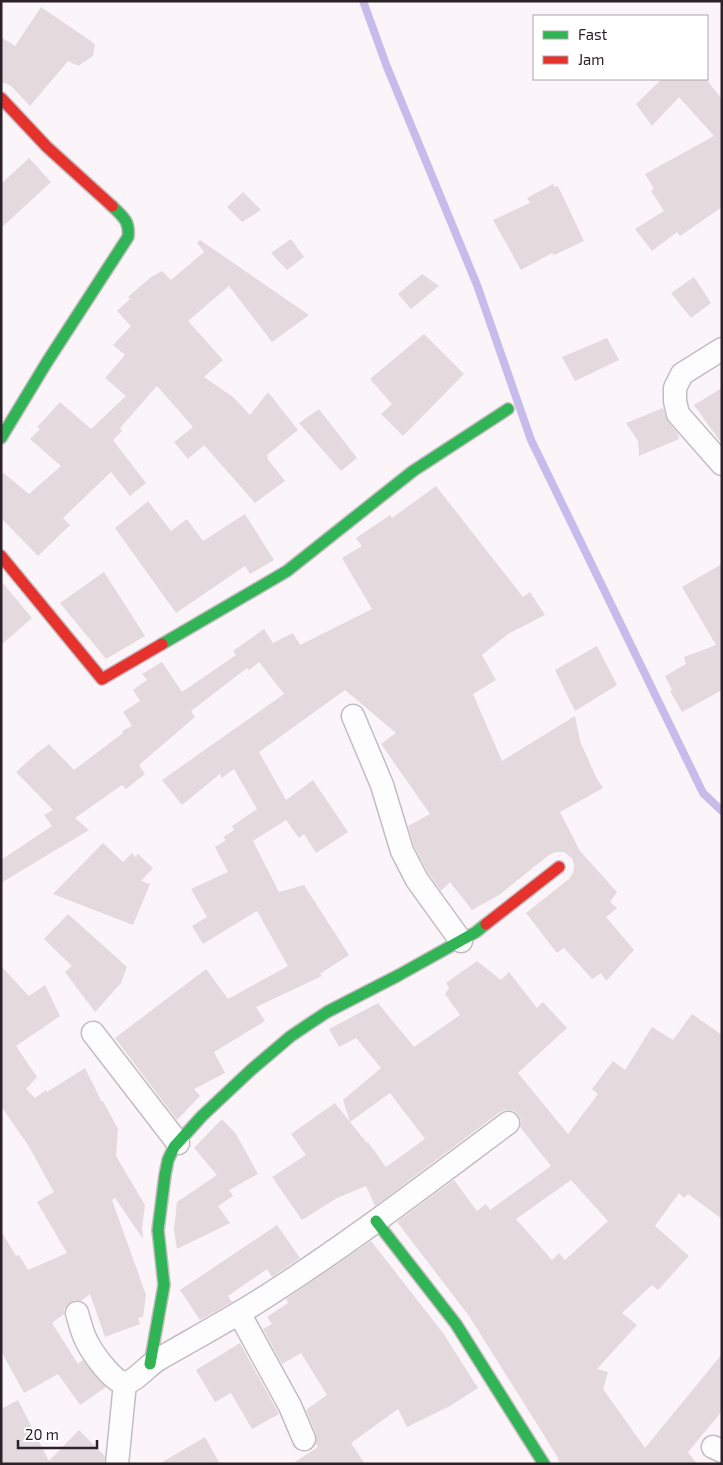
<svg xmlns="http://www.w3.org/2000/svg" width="723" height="1465" font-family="'Exo 2',sans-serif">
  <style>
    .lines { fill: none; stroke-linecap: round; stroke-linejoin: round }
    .stream { stroke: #c7bbec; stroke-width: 8 }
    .building { fill: #e4dade; fill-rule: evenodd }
    .street-casing { stroke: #c5bcc2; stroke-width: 25 }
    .fast-casing { stroke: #c5bcc2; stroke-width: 14 }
    .jam-casing { stroke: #c5bcc2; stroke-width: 14 }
    .street { stroke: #fefdfe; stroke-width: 22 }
    .fast { stroke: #30b455; stroke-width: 11 }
    .jam { stroke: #e5322d; stroke-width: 11 }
  </style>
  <rect width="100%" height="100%" fill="#fbf4f8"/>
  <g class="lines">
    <path class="stream" d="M363,1L387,67L477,285L531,440L703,793L722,811"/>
  </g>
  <g class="building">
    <path d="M41,7L95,44L93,56L78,66L68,61L30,106L12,87L6,83H1V37L15,46Z"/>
    <path d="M662,79H706L722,99V207L680,236L677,232L652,251L635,229L664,211L651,191L654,189L645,174L714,136L679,97L652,126L636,104Z"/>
    <path d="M29,158L51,182L1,228V184Z"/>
    <path d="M553,184L555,187L558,186L584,241L554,255L552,253L521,270L493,220L530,203L527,198Z"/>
    <path d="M243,192L261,210L242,222L227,207Z"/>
    <path d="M291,239L304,257L287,270L271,253Z"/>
    <path d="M200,240L309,315L272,342L229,286L188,321L223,360L204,377L233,397L250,415L268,392L298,430L267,455L268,457L267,458L285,481L255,503L204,445L188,459L174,442L193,427L157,386L120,428L122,431L113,440L146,483L130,496L111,472L63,518L70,525L38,556L1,518V471L29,494L61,466L30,439L40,429L37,427L60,402L91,429L126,396L105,378L125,355L113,345L131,326L117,311L130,299L128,297L151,277L162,271L171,280L204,252L197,243Z"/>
    <path d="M422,274L439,286L411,309L398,294Z"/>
    <path d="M694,277L711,303L691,318L671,293Z"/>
    <path d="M424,334L464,374L403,436L381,414L392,404L370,379Z"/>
    <path d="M607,338L619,360L575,381L562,357Z"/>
    <path d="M722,388V444L694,405Z"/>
    <path d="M663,408L668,422L678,434L679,439L639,456L638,441L626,423Z"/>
    <path d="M319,409L357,458L341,471L299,423Z"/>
    <path d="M436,486L523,597L530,592L545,615L508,634L482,655L496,680L473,694L502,761L575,716L580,741L596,777L603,788L560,812L580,851L617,892L610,902L617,908L606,917L634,950L606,981L601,973L592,979L564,948L557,953L526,913L569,879L573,873L574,865L572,858L564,852H556L549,855L499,895L472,910L450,882L441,891L428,873L414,846L408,826L430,814L381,744L396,733L345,690L259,752L286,800L313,780L348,832L316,853L304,834L299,838L286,820L253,841L279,892L304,885L349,955L320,974L322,976L256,1007L265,1021L214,1052L225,1073L194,1089L200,1096L177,1120L115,1038L206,969L228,999L288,966L257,911L203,944L192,926L207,917L191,889L228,872L215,847L226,840L223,837L234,830L232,826L257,809L234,769L222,778L220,774L182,805L162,780L284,694L259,662L249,670L247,668L191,711L195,717L139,765L145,774L126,789L122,785L75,818L89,830L1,883V860L52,826L44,815L53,810L16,772L36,754L49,744L74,770L123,733L122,731L132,726L123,712L140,701L133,690L147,680L142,674L162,662L182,692L236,655L233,651L264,629L273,643L293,633L300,645L372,609L342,558L362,546L356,538L390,515L392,518Z"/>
    <path d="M148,501L171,531L187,519L203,541L245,514L274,560L250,574L245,566L176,613L115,528Z"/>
    <path d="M722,564V690L682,712L670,691L672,690L665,676L686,664L684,657L716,645L682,587Z"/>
    <path d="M104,572L145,636L106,659L60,603Z"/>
    <path d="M1,581L32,618L1,645Z"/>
    <path d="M597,646L617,685L575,711L555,670Z"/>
    <path d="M103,843L123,862L132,853L135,857L138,854L153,868L141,881L150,884L133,925L53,894Z"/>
    <path d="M68,914L127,967L121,983L95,1012L65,972L72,966L44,939Z"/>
    <path d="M477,961L501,980L509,972L537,1008L543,1002L567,1028L518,1073L568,1134L598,1094L592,1089L613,1061L625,1070L652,1027L673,1040L692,1014L722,1035V1219L688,1194L684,1198L679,1193L655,1226L689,1256L658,1290L652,1285L622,1313L637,1325L597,1369L608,1372L603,1389L645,1448L722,1354V1411L688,1452L697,1464H560L557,1456L469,1316L397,1222L454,1180L477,1211L486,1204L490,1210L551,1166L520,1127L521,1121L519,1116L514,1111L507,1110L500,1112L375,1206L366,1186L337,1198L302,1220L272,1177L306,1155L291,1134L335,1103L350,1122L343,1100L381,1068L356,1038L339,1047L329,1029L378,1003L414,1047L460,1015L445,994L449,988L446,983ZM390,1093L425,1139L386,1167L368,1142L367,1143L350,1122ZM571,1180L608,1221L565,1260L559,1253L552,1260L516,1219Z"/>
    <path d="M1,966L29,996L45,985L60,1016L16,1046L37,1077L26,1089L35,1098L46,1090L47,1092L85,1068L102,1102L103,1101L118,1129L116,1156L145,1205L142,1228L143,1239L115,1198L112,1200L146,1295L143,1317L138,1318L140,1324L105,1337L90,1294L81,1301L74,1300L68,1304L64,1309V1314L52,1323L78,1364L83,1360L106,1387L80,1405L58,1374L24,1393L1,1351V1231L16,1256L19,1255L28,1270L67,1253L37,1202L54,1192L28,1145L1,1106Z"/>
    <path d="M222,1119L236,1134L258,1174L229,1190L233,1196L218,1206L230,1223L177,1249L174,1230L177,1202L217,1175L194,1148Z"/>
    <path d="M277,1225L300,1258L272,1277L267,1269L228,1296L232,1302L200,1320L180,1290Z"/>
    <path d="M371,1241L443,1333L478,1388L450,1406L407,1427L398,1409L351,1443L365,1464H292L318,1447L316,1444V1434L306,1410L327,1395L301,1353L282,1364L263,1329L272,1324L267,1317L288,1303L286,1299Z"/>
    <path d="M240,1343L279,1414L252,1429L231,1393L215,1402L196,1370Z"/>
    <path d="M18,1400L49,1461L79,1430L105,1456L104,1464H1V1409Z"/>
    <path d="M205,1437L220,1464H159Z"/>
  </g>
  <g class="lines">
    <g class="street-casing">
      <g id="street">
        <path d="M722,349L682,374L675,388V401L678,414L722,464"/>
        <path d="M353,716L382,785L402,851L417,880L461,941"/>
        <path d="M93,1033L178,1143"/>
        <path d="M77,1313C80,1323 82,1333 87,1342C92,1352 113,1383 125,1383C135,1382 149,1364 159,1359C190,1341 223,1323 254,1304C342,1249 425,1185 508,1123"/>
        <path d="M239,1313L290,1406L304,1439"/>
        <path d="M713,1447L722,1451"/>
        <path d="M117,1464L125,1383"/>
      </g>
    </g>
    <g class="fast-casing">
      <g id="fast">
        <path d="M1,438L47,362L128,237C130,221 123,217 112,206"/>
        <path d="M162,644L287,571L413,471L508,409"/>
        <path d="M376,1221L456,1324L544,1464"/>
        <path d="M150,1364L164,1285L158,1230L165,1175L168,1160L174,1147L202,1116L251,1070L291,1036L327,1012L399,975L476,932L486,924"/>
      </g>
    </g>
    <g class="jam-casing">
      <g id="jam">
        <path d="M1,98L47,147L112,206"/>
        <path d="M1,556L102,679L162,644"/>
        <path d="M486,924L559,867"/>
      </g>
    </g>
    <use href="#street" class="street"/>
    <use href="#fast" class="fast"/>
    <use href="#jam" class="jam"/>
  </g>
  <rect width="723" height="1465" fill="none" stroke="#2d2129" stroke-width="5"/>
  <rect x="533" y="15" width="175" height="65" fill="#ffffff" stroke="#aba6a9"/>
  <rect x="543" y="31" width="25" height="8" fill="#30b455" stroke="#aba6a9"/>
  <text x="578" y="40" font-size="15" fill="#2d2129">Fast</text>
  <rect x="543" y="56" width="25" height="8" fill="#e5322d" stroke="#aba6a9"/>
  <text x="578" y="65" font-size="15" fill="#2d2129">Jam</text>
  <path d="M18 1440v8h79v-8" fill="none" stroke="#2d2129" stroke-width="2.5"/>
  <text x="25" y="1440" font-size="15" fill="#2d2129" stroke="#ffffff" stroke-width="4" paint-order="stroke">20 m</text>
</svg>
